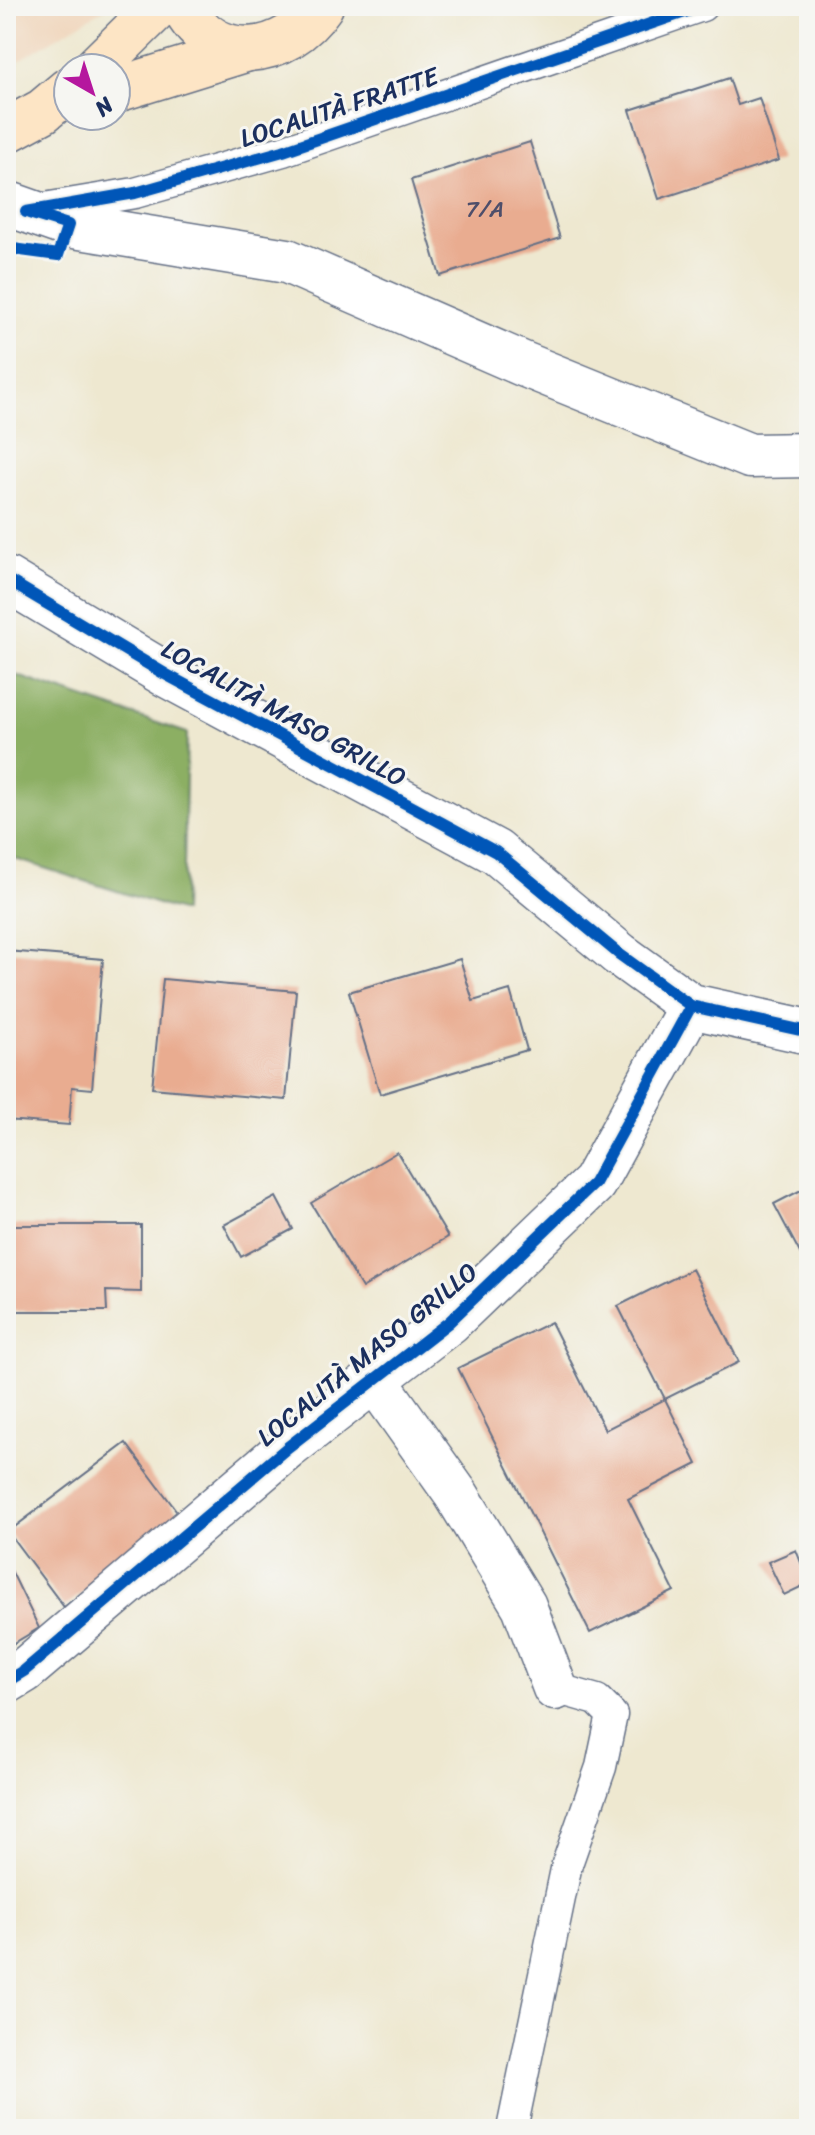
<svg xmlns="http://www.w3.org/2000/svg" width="815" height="2135" font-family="Sriracha,sans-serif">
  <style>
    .built { fill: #f0d6bc }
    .forest { fill: #8caf63; stroke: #546f60; stroke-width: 2 }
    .building { fill: #e9ac90 }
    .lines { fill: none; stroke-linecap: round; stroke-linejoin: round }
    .service-casing { stroke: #657086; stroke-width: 33 }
    .minor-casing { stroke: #657086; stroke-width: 47 }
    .secondary-casing { stroke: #657086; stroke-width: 47 }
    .service { stroke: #fff; stroke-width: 30 }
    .minor { stroke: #fff; stroke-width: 44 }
    .secondary { stroke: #fde5c5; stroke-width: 44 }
    .cycleway-casing { stroke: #f6f6f2; stroke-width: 17 }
    .cycleway { stroke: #0057b8; stroke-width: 12 }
    .labels { text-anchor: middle; stroke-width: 6; stroke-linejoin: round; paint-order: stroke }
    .number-label { font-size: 22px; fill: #4e4e6a }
    .street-label { font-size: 26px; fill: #1b2f5e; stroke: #f6f6f2 }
  </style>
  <rect width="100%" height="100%" fill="#f6f6f2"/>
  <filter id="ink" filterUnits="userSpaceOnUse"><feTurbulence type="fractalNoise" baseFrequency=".0125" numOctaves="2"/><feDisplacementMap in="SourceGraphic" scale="16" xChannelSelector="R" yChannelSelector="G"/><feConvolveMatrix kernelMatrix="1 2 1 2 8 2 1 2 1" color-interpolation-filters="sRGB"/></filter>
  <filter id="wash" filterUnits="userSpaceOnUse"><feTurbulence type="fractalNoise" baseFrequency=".006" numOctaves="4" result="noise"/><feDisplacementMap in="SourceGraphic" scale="32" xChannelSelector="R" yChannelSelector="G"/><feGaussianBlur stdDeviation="1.8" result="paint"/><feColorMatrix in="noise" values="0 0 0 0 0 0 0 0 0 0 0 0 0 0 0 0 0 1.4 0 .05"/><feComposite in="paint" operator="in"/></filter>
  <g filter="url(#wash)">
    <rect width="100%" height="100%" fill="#eee8d0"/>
    <path class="built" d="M6,6H109L6,68Z"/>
    <path class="forest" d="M6,672L187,733L183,912L6,856Z"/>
    <g id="blocks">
      <g class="building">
        <path d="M729,78L738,105L759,98L779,160L659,199L630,110Z"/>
        <path d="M530,142L560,238L440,276L411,180Z"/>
        <path d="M6,951L103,959L92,1089L72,1087L69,1125L6,1120Z"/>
        <path d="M460,959L473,1001L510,990L527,1050L380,1094L349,992Z"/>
        <path d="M163,979L296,991L286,1100L152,1088Z"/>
        <path d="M397,1152L448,1237L362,1288L311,1203Z"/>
        <path d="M809,1186V1270L774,1204Z"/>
        <path d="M276,1197L293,1229L241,1257L224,1225Z"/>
        <path d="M6,1225H141V1292L106,1291L107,1311H10L9,1340H6Z"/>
        <path d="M692,1269L739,1362L665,1399L618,1306Z"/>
        <path d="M551,1322L605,1430L665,1399L697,1464L628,1499L674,1591L590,1633L458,1368Z"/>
        <path d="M126,1443L182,1518L64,1607L8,1532Z"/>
        <path d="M796,1550L809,1583L784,1595L768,1562Z"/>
        <path d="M6,1560L39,1628L6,1648Z"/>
      </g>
    </g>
  </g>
  <g filter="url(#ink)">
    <use href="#blocks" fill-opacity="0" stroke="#657086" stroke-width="2"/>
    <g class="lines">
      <g class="service-casing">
        <g id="service">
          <path d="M32,210L135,193L283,151L702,6"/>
          <path d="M512,2129L567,1864L601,1767L612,1715L597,1700L555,1688"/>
        </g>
      </g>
      <g class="minor-casing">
        <g id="minor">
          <path d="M6,203L68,225L287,261L523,364L750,456L809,455"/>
          <path d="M6,579L165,674L496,852L619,954L691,1006L809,1032"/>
          <path d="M375,1380L456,1494L524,1606L555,1688"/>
          <path d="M6,1682L24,1671L288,1447L449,1322L594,1183L691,1006"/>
        </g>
      </g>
      <g class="secondary-casing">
        <g id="secondary">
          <path d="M183,6C214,68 286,58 321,6"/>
          <path d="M96,68L159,6"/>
          <path d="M116,90L248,49"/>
          <path d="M6,131L43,111L68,90"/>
        </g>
      </g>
      <use href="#service" class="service"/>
      <use href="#minor" class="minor"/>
      <use href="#secondary" class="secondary"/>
      <g class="cycleway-casing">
        <g id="cycleway">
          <path d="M26,212L135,193L283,151L702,6"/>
          <path d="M6,248L58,255L68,225L29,213"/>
          <path d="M6,579L165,674L496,852L619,954L691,1006L809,1032"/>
          <path d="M6,1682L24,1671L288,1447L449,1322L594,1183L691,1006"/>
        </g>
      </g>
      <use href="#cycleway" class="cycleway"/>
    </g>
  </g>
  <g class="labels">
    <g class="number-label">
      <text x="485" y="217">7/A</text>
    </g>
    <g class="street-label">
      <text transform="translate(339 107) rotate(-18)" y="9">LOCALITÀ FRATTE</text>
      <text transform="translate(284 713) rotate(29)" y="9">LOCALITÀ MASO GRILLO</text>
      <text transform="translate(367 1354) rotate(-39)" y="9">LOCALITÀ MASO GRILLO</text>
    </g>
  </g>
  <rect width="815" height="2135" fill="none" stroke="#f6f6f2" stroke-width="32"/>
  <g transform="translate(92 92) rotate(141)"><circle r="38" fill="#f6f6f2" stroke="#9ea6b7" stroke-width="2"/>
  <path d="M0-6L14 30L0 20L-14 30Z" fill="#b5179e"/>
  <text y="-12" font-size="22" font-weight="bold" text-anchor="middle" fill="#1b2f5e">N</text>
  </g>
</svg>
